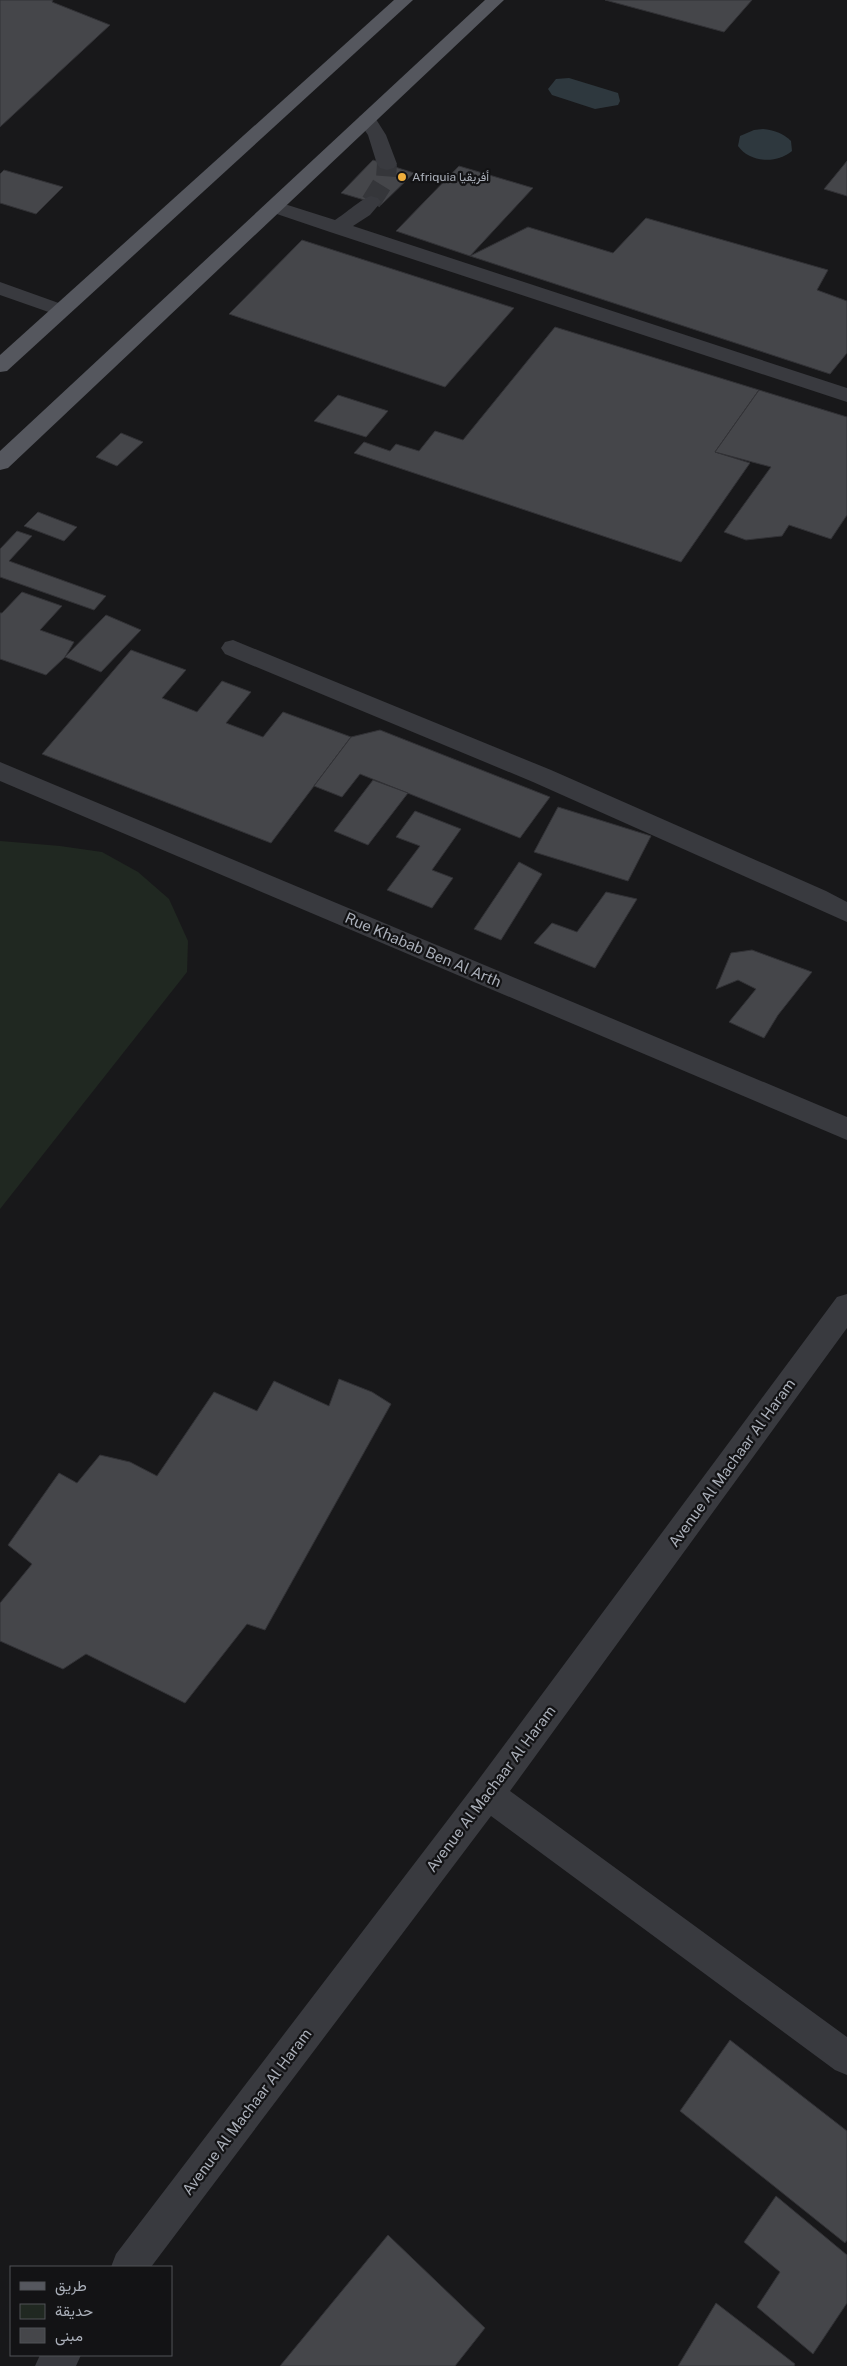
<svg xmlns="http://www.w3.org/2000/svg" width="847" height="2366" font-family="'Public Sans',Vazirmatn,sans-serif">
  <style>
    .green { fill: #202821 }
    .water { fill: #2e383e }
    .building { fill: #45464a; stroke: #323236 }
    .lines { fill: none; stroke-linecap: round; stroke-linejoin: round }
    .minor-tunnel { stroke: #35363a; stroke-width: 20; stroke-dasharray: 20 10; stroke-linecap: butt }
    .minor { fill: #393a3f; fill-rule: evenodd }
    .major { fill: #55575e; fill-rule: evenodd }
    .poi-dot { fill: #efae3c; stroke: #131315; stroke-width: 2 }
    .labels { text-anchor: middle; stroke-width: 4.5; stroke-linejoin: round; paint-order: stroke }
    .far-poi-label { font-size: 12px; fill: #abb0ba; stroke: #131315; text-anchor: start }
    .street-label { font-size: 15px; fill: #abb0ba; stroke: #131315 }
  </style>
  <rect width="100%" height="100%" fill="#18181a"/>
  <path class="green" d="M0,841L60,846L102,852L138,872L169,899L188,941L187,972L0,1209Z"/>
  <g class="water">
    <path d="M569,78L618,93L620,101L618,105L595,109L552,95L548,89L556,79Z"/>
    <path d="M763,129C774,130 783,133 791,141L792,151C777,164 750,163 738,146L740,136L754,130Z"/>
  </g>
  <g class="building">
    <path d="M0,0H53L52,2L110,25L0,127Z"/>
    <path d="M605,0H752L724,32Z"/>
    <path d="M373,160L414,173L381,205L341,193Z"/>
    <path d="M847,161V196L824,189Z"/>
    <path d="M459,166L533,188L470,256L396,231Z"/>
    <path d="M4,170L63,187L36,214L0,203V174Z"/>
    <path d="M646,218L828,270L817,290L847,301V353L830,374L470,256L528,227L613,253Z"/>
    <path d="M302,240L514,308L445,387L229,314Z"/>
    <path d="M555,327L759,390L715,452L750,463L681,562L354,453L364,442L390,451L396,444L419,451L435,431L463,440Z"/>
    <path d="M759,390L847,417V515L831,539L789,525L782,536L746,540L724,532L771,467L715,452Z"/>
    <path d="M338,395L388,411L366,437L314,421Z"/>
    <path d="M121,433L143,442L117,466L96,457Z"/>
    <path d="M38,512L77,527L64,541L24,526Z"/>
    <path d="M17,531L32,536L9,561L106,596L94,610L0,577V549Z"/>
    <path d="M22,592L62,606L40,630L74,642L65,657L46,675L0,659V613H2Z"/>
    <path d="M106,615L141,630L101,672L65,657Z"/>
    <path d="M131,650L186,670L162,698L197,712L222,681L251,692L226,723L263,737L283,712L351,737L271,843L42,754Z"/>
    <path d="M380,730L550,797L520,838L360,774L342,797L314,786L351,737Z"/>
    <path d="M373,780L408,793L368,845L334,831Z"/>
    <path d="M558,807L651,836L628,881L534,852Z"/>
    <path d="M415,811L461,829L432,870L453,878L432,908L387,890L420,846L396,837Z"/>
    <path d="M519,862L542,874L501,940L474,929Z"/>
    <path d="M606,892L637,899L595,968L534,943L552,923L577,932Z"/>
    <path d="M752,950L812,972L778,1015L764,1038L729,1022L756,989L738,980L716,989L731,953Z"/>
    <path d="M339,1379L372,1392L391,1404L265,1630L247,1624L185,1703L86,1654L63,1669L0,1641V1603L32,1564L8,1545L59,1473L77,1483L100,1455L130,1462L157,1476L214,1392L257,1411L274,1381L329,1406Z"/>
    <path d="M730,2040L847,2131V2240L845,2243L680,2111Z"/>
    <path d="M776,2196L847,2255V2303L813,2354L757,2307L780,2272L744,2242Z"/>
    <path d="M388,2235L485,2328L455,2366H280Z"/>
    <path d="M716,2303L795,2364L794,2366H678Z"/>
  </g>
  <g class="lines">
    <path class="minor-tunnel" d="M371,202L386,178L387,164"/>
    <g class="minor">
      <path d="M367,114L374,116L386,135L397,164L394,168L387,170L380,168L377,164L368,135L358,120L360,116Z"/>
      <path d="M371,196L378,198L381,202L370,215L353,226L847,388V402L330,232L268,211L265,207L268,203L275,201L335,220C345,214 362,198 371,196Z"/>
      <path d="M0,282L67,306L70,310L67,314L60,316L0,295Z"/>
      <path d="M233,640L551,770L826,891L847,902V922L533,782L225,654L221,648L225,642Z"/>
      <path d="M0,762L847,1117V1140L0,781Z"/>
      <path d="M847,1294V1328L510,1791L847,2037V2075L835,2070L491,1816L151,2267H111L116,2254L476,1783L837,1297Z"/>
      <path d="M40,2355H81L76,2366H35Z"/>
    </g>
    <g class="major">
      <path d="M394,0H413L7,371L0,372V355Z"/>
      <path d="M485,0H504L8,468L0,470V451Z"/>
    </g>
  </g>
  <circle class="poi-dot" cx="402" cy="177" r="5"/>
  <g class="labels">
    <g class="far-poi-label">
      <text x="412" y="181">Afriquia أفريقيا</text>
    </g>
    <g class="street-label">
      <text transform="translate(423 950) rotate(23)" y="5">Rue Khabab Ben Al Arth</text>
      <text transform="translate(732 1463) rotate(-54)" y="5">Avenue Al Machaar Al Haram</text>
      <text transform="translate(491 1789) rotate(-53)" y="5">Avenue Al Machaar Al Haram</text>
      <text transform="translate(247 2112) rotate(-53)" y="5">Avenue Al Machaar Al Haram</text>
    </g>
  </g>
  <rect x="10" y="2266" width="162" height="90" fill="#131315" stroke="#505257"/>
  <rect x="20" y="2282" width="25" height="8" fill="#55575e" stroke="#505257"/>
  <text x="55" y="2291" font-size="15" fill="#abb0ba">طريق</text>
  <rect x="20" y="2304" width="25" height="15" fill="#202821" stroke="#505257"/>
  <text x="55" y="2316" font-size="15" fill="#abb0ba">حديقة</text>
  <rect x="20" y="2328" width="25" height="15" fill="#45464a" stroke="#505257"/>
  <text x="55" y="2341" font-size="15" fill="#abb0ba">مبنى</text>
</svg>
